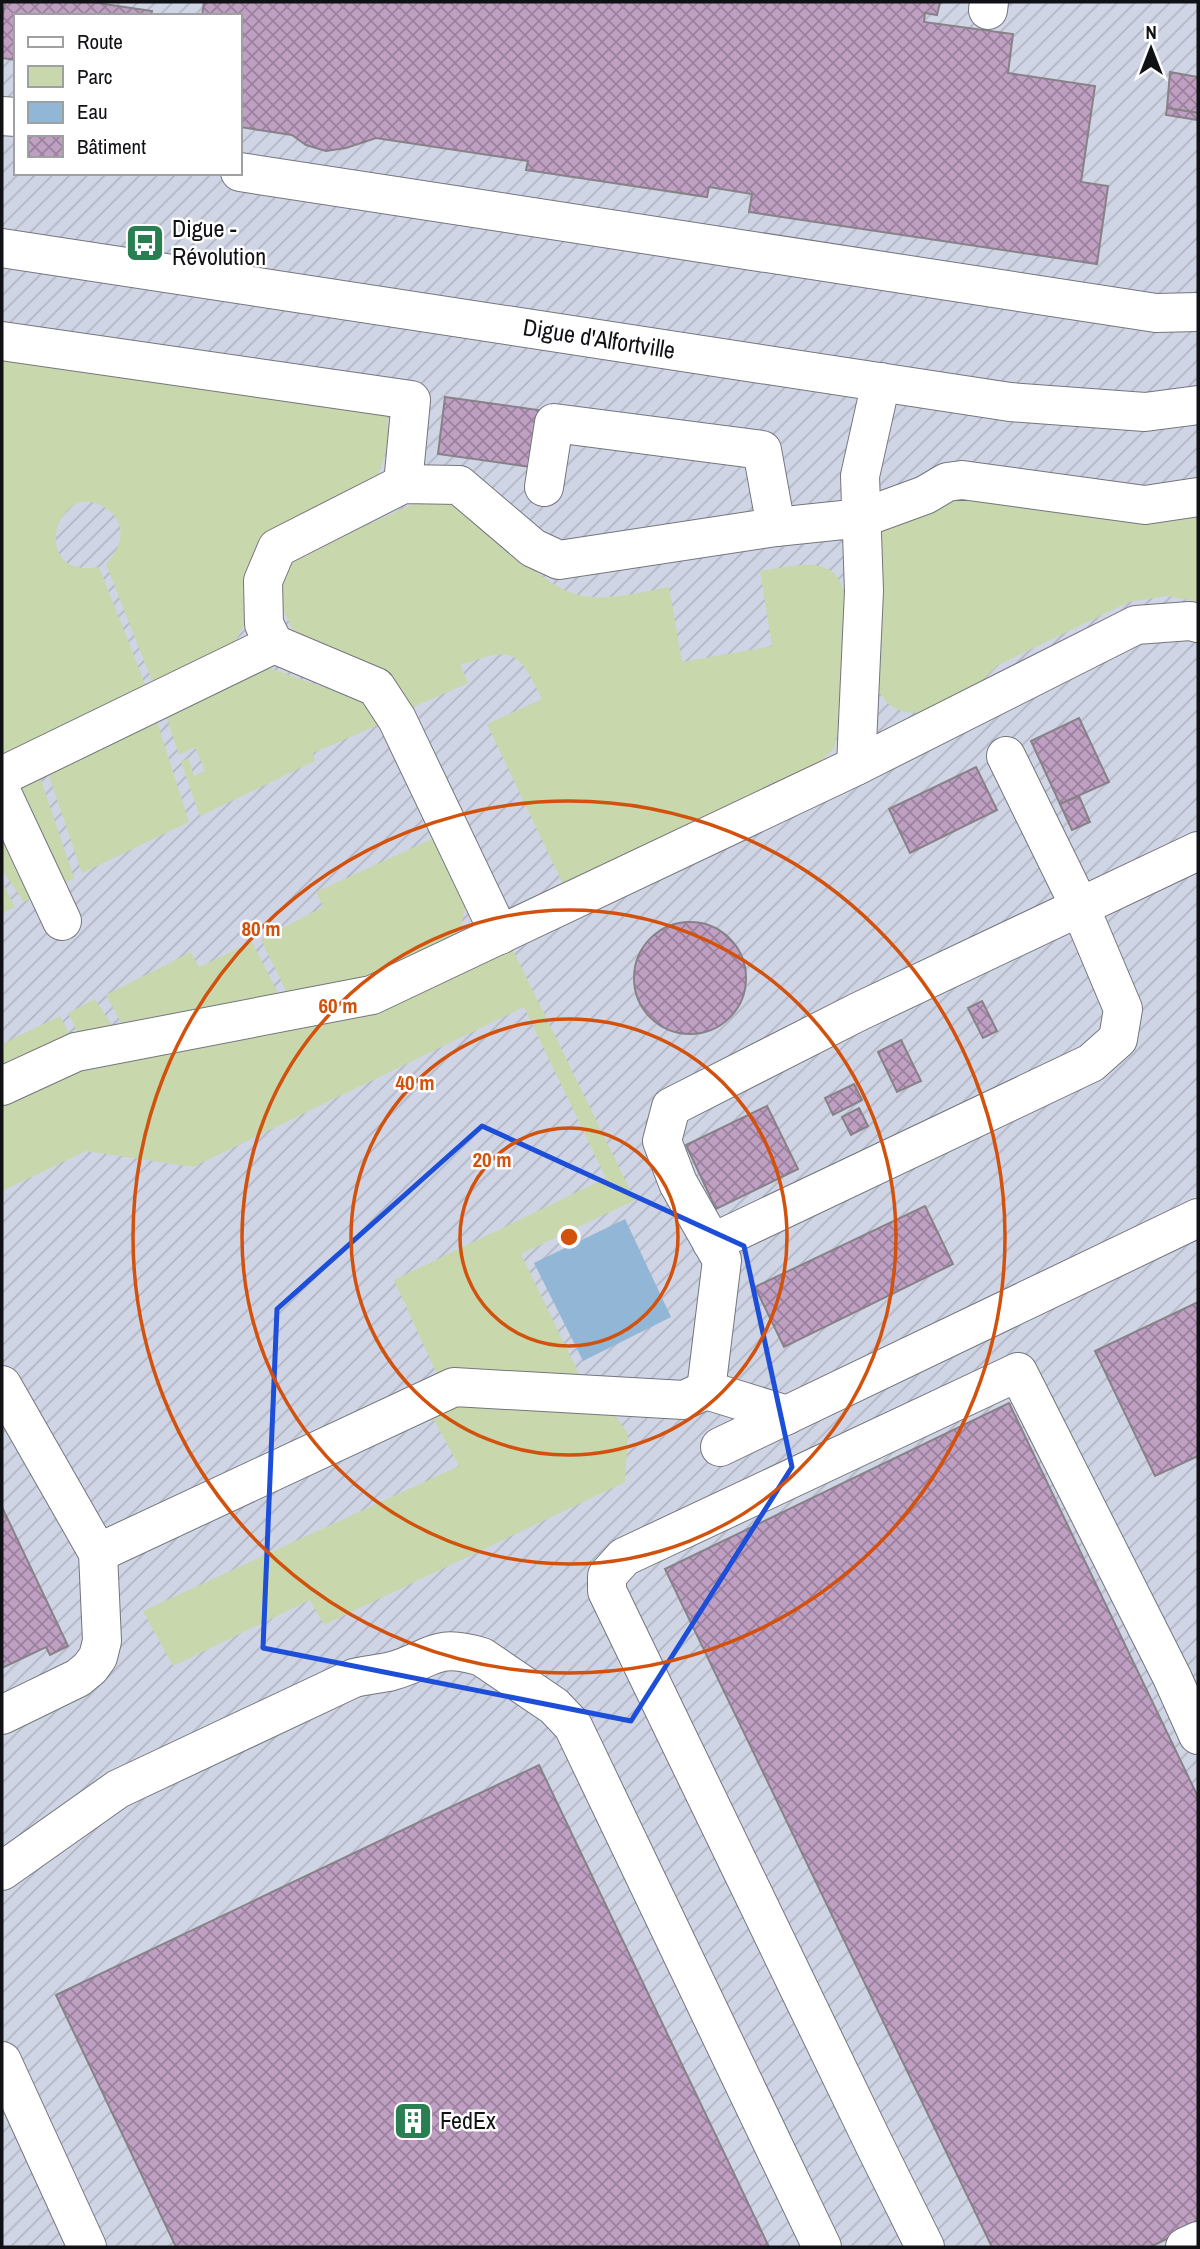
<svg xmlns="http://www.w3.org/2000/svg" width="1200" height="2249" font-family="'Archivo Narrow',sans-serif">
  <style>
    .industrial { fill: url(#industrial-furrows); fill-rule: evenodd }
    .green { fill: #c8d7ac }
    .water { fill: #92b6d6 }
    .building { fill: url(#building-cross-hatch); stroke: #878188; stroke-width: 2 }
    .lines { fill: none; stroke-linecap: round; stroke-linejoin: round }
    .minor-casing { stroke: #74767e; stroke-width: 40 }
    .minor { stroke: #fff; stroke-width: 38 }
    .marked { fill: none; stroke: #1d4ed8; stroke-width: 5; stroke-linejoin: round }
    .ring { fill: none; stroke: #d2520d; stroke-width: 3.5 }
    .labels { text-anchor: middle; stroke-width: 5; stroke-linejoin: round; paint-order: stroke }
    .poi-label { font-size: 24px; fill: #101114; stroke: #fff; text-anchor: start }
    .street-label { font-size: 24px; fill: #101114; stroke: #fff }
    .centre { fill: #d2520d; stroke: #fff; stroke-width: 3.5 }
    .ring-label { font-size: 21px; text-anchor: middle; font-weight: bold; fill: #d2520d; stroke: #fff; stroke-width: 5; stroke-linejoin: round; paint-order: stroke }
  </style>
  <defs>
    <pattern id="industrial-furrows" width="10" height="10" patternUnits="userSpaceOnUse" patternTransform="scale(1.75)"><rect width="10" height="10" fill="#d0d5e5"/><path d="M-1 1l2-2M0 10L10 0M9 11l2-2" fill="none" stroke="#b2b6c4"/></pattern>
    <pattern id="building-cross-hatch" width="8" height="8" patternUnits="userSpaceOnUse" patternTransform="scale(1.75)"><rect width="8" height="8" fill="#bfa0c3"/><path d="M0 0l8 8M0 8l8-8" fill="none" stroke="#9a819d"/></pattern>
  </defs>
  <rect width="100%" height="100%" fill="#dddfe8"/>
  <path class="industrial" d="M2,2H1198V2247H2ZM16,16H240V173H16Z"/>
  <g class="green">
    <path d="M2,350L387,416C390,435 386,463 375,479L259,548L250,561L246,576L243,590L246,610L244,625L230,652L156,691L106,564C121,549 129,524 107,509C56,474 27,580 99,567L149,694L2,765Z"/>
    <path d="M952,488L1198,506V602L1167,596L1129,602L998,665L974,688L922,712C895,716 878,700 874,674L882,533L885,525Z"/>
    <path d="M417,502C428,502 443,501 454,505C498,523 532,584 579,595C607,602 641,592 669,587L682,662L772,646L760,571C796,566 841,550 845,602L838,732L834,748L820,762L563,884L487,724L542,699C517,648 513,647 460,665L468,683L411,708L296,636L279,602L278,586L291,563L298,557Z"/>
    <path d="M258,664L362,701L378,725L313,753L315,761L200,816L181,762L188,758L194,776L205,771L195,747L179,755L163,706Z"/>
    <path d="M154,712L189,822L82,873L45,764Z"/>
    <path d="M37,768L74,878L55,889L14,804L22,774Z"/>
    <path d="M2,818L39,895L24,902L2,870Z"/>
    <path d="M434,838L466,906L460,930L441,944L363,979L287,993L261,939L323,907L316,892Z"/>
    <path d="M2,882L15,907L2,913Z"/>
    <path d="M252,942L279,995L122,1024L106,995L191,952L199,967Z"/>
    <path d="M513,950L635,1200L521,1254L579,1374L562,1377L437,1374L394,1280L606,1178L524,1007L193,1167L86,1151L2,1191V1102L82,1064L381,1009Z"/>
    <path d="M95,999L113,1027L78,1033L68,1013Z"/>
    <path d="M60,1016L70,1035L2,1067V1044Z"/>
    <path d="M457,1403L614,1414L628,1434L625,1482L324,1625L310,1600L173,1666L143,1611L459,1466L429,1411Z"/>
  </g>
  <path class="water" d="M625,1219L671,1317L583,1361L534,1263Z"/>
  <g class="building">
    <path d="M5,2H91L152,11L151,16H16V60L2,58V21Z"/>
    <path d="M204,2H940L937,15L925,13L924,22L1013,34L1008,73L1095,86L1081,182L1108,186L1097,264L749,212L752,194L709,187L707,197L526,170L528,161L376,138L346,148L326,151L306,145L292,135L240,127V16H202Z"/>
    <path d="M1170,72L1198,77V113L1167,108Z"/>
    <path d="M1167,108L1198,113V120L1166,115Z"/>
    <path d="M445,397L545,411L538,468L438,454Z"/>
    <path d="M1079,718L1109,782L1060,804L1031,741Z"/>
    <path d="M976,767L997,810L910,853L889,809Z"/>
    <path d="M1079,796L1090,822L1072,830L1060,804Z"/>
    <circle cx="690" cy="978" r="56"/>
    <path d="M982,1001L997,1031L983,1038L968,1008Z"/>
    <path d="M901,1040L921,1081L897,1092L878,1052Z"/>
    <path d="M854,1084L862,1100L833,1115L825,1098Z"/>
    <path d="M767,1106L798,1169L716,1209L686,1145Z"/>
    <path d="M859,1108L868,1126L851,1135L842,1117Z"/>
    <path d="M925,1206L953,1264L784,1347L755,1287Z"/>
    <path d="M1198,1302V1456L1155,1476L1095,1351Z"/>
    <path d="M1009,1403L1198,1797V2224L1150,2247H992L665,1569Z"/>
    <path d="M2,1507L68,1646L50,1655L46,1647L2,1668Z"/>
    <path d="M539,1765L769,2247H176L56,1995Z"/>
  </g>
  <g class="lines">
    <g class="minor-casing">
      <g id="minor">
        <path d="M988,10L989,2"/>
        <path d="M2,116L16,117"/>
        <path d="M240,172L1156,313L1198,312"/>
        <path d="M2,248L1010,402L1145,412L1198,405"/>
        <path d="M2,341L411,400L403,484"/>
        <path d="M544,487L554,423L762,450L776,527"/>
        <path d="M856,766L864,591L860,476L881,382"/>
        <path d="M2,776L274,644"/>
        <path d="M2,793L62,921"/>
        <path d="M500,935L397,719L376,687L274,644L264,624L263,581L277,548L403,484L459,485L533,548L559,560L776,527L862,518L925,495L947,482L962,480L1145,505L1198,497"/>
        <path d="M2,1086L76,1052L372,995L856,766L1136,625L1190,621L1198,623"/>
        <path d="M712,1243L1091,1063L1118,1039L1123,1009L1080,907L1006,756"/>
        <path d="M2,1385L98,1553L102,1641L98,1657L90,1668L78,1678L2,1715"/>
        <path d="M706,1390L722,1260L678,1183L662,1141L671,1107L858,1012L1198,851"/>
        <path d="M720,1447L1198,1218"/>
        <path d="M98,1553L454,1387L684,1400L706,1390L787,1415"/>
        <path d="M2,1871L118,1789L354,1678C366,1675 380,1674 392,1671C432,1660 433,1642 482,1657L554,1706L573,1726L822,2247"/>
        <path d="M2,2061L87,2247"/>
        <path d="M925,2247L875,2146L607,1591V1576L624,1557L1018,1372L1172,1677L1198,1735"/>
        <path d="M1185,2247L1198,2241"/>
      </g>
    </g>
    <use href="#minor" class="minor"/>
  </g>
  <path class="marked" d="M482,1126L744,1246L792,1467L631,1721L263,1648L277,1309Z"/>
  <g class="ring">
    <circle cx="569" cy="1237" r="109"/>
    <circle cx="569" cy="1237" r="218"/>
    <circle cx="569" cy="1237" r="327"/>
    <circle cx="569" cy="1237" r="436"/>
  </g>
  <defs>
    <g id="bus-square" transform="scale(2.0125)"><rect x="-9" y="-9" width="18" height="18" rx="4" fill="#2a7f52" stroke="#fff"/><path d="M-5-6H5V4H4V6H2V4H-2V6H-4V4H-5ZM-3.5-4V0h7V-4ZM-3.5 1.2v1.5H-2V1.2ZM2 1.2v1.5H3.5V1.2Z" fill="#fff"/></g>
    <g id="building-square" transform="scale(2.0125)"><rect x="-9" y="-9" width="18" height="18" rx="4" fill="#2a7f52" stroke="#fff"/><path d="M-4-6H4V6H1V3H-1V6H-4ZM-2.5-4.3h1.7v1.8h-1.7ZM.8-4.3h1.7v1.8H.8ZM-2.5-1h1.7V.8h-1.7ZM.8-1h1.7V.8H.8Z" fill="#fff"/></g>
  </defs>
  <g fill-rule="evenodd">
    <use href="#bus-square" x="145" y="243"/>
    <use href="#building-square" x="413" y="2121"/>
  </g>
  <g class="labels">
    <g class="poi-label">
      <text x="172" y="237">Digue -<tspan x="172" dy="28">Révolution</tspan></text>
      <text x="440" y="2129">FedEx</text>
    </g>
    <g class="street-label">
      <text transform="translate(599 339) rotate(9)" y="8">Digue d'Alfortville</text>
    </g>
  </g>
  <circle cx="569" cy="1237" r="10" class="centre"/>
  <g class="ring-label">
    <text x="261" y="936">80 m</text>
    <text x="338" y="1013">60 m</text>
    <text x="415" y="1090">40 m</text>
    <text x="492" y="1167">20 m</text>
  </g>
  <rect width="1200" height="2249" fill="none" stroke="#101114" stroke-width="7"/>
  <rect x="14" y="14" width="228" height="161" fill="#ffffff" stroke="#9fa0a1" stroke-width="2"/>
  <rect x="28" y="37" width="35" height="10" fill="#ffffff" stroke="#9fa0a1" stroke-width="2"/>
  <text x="77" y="49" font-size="21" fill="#101114">Route</text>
  <rect x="28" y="66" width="35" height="21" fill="#c8d7ac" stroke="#9fa0a1" stroke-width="2"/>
  <text x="77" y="84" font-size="21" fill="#101114">Parc</text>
  <rect x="28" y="102" width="35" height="21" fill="#92b6d6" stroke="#9fa0a1" stroke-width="2"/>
  <text x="77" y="119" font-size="21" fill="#101114">Eau</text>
  <rect x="28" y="136" width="35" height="21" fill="url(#building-cross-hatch)" stroke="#9fa0a1" stroke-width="2"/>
  <text x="77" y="154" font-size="21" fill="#101114">Bâtiment</text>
  <g transform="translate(1151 49)" stroke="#ffffff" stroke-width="5" paint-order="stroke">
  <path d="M0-5L12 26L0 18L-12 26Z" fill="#101114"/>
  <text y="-10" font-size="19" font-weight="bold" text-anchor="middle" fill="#101114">N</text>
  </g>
</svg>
